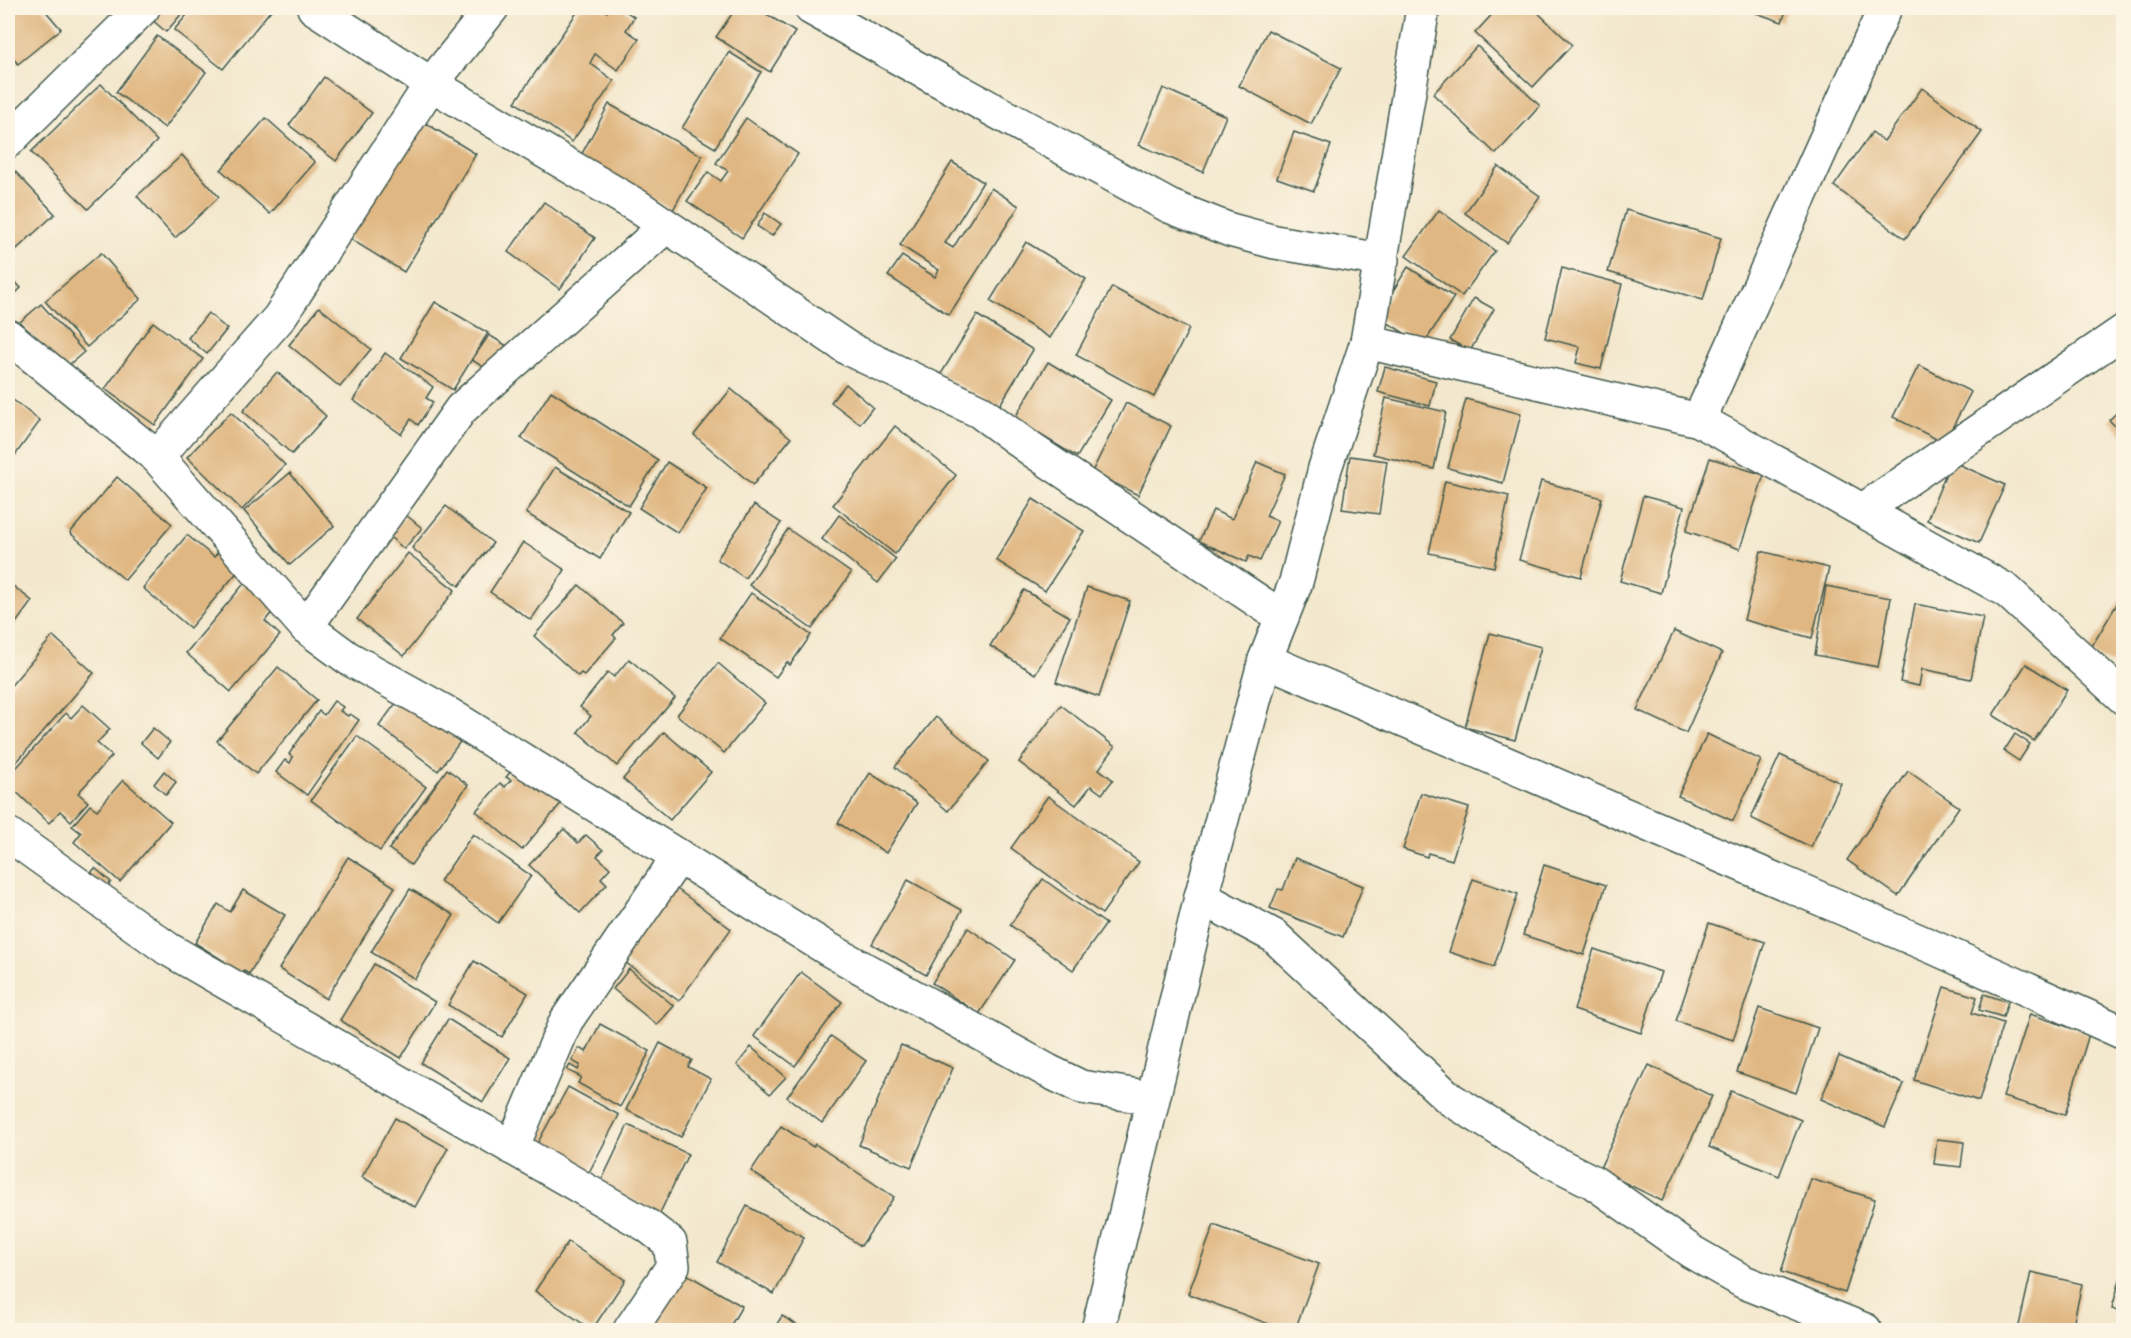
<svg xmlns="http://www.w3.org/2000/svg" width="2131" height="1338" font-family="Sriracha,sans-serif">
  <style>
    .building { fill: #e0b782 }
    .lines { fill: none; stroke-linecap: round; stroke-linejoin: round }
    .minor-casing { stroke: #3f574b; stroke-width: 36 }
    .minor { stroke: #fff; stroke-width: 33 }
  </style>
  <rect width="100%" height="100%" fill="#fcf5e5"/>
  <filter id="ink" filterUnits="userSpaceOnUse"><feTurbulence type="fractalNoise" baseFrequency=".0167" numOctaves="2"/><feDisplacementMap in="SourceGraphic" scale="12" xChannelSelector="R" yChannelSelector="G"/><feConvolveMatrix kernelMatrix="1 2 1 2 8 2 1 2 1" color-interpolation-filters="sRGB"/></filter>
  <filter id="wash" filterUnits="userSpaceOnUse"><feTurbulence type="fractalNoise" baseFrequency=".008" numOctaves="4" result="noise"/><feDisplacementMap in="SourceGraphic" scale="24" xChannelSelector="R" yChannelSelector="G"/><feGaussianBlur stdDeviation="1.35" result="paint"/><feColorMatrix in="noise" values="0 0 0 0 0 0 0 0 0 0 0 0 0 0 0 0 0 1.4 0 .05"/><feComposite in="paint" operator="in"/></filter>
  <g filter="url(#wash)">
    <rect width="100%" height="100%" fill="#f3e8ce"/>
    <g id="blocks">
      <g class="building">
        <path d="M8,8H43L61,29L18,64L13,58L8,63Z"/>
        <path d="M157,8H180L184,11L166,32L149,17Z"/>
        <path d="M193,8H267L271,10L223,69L174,30Z"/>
        <path d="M580,8H601L607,12L610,8H621L634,17L626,30L639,39L618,70L595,54L590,63L614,81L572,142L515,102Z"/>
        <path d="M736,8H757L795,32L770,72L716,37Z"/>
        <path d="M1498,8H1533L1572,45L1533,87L1475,33Z"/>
        <path d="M1742,8H1787L1782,22Z"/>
        <path d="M1268,30L1341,68L1311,124L1239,86Z"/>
        <path d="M157,36L206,72L165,128L116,92Z"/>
        <path d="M1477,46L1540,106L1496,154L1433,94Z"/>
        <path d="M729,52L761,72L715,148L682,128Z"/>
        <path d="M324,77L372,113L336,161L289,125Z"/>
        <path d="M101,84L157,141L88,209L31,152Z"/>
        <path d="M1163,88L1226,116L1203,172L1139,145Z"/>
        <path d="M1922,88L1982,132L1905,239L1834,186L1872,132L1884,141Z"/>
        <path d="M609,104L702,156L673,210L579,159Z"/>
        <path d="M266,118L315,162L270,214L221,170Z"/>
        <path d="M746,118L798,154L742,238L687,201L708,172L721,181L728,171L716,163Z"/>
        <path d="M419,119L476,154L404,272L347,237Z"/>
        <path d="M1294,132L1331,145L1314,191L1277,178Z"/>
        <path d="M182,155L219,197L175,238L137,196Z"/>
        <path d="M952,162L983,182L945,243L953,248L991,188L1019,206L949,315L888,276L902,256L935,277L939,270L900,245Z"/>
        <path d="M10,166L55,214L8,257V168Z"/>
        <path d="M1498,166L1540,196L1507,243L1465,213Z"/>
        <path d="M544,202L595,238L560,289L508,252Z"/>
        <path d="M1439,210L1495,251L1462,296L1406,256Z"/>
        <path d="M1626,210L1721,238L1703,300L1608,272Z"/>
        <path d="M765,213L781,224L772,236L757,226Z"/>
        <path d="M1026,242L1086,279L1050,338L990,301Z"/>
        <path d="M101,253L141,299L87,347L45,301Z"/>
        <path d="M1408,267L1454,297L1423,345L1377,316Z"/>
        <path d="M1562,268L1622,284L1601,369L1576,363L1580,347L1545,338Z"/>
        <path d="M8,274L21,288L8,301Z"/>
        <path d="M1112,287L1189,329L1154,397L1076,355Z"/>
        <path d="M1474,298L1494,309L1470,351L1450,340Z"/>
        <path d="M435,302L488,333L453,390L401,358Z"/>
        <path d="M41,304L84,352L63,370L20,322Z"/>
        <path d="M319,307L371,349L340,387L289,345Z"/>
        <path d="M208,313L227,329L207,354L188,338Z"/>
        <path d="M977,315L1033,350L998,408L941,374Z"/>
        <path d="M153,322L203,359L155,425L105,389Z"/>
        <path d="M489,335L512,349L496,375L472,360Z"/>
        <path d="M385,353L433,387L426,398L433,402L418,425L411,419L401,434L353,400Z"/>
        <path d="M1048,362L1111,400L1077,457L1014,419Z"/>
        <path d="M1919,365L1971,392L1944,443L1893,417Z"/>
        <path d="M1385,367L1436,381L1430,406L1378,392Z"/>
        <path d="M277,372L326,416L292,454L243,411Z"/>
        <path d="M846,384L873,407L860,424L831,402Z"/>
        <path d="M731,389L791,438L753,485L694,435Z"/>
        <path d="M551,391L658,460L629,506L521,438Z"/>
        <path d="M8,396L40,421L8,465Z"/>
        <path d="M1386,398L1446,412L1434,469L1373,454Z"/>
        <path d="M1466,399L1521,414L1503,483L1448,468Z"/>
        <path d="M1126,403L1171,426L1138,495L1092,472Z"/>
        <path d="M2124,406V435L2109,420Z"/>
        <path d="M231,412L285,465L242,510L187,457Z"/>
        <path d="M895,426L956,475L895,554L833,505Z"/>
        <path d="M1350,456L1387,461L1379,514L1342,509Z"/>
        <path d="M1710,458L1764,475L1740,549L1686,531Z"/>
        <path d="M1951,461L2005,485L1979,543L1927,520Z"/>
        <path d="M667,462L707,488L678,533L639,508Z"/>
        <path d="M1257,462L1285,474L1266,516L1278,521L1260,561L1249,556L1246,562L1199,541L1213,510L1232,519Z"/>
        <path d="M555,467L629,512L600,559L526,513Z"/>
        <path d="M290,473L334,526L290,565L244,511Z"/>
        <path d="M117,477L172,524L125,580L70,533Z"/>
        <path d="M1445,481L1509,496L1494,567L1429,553Z"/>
        <path d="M1541,481L1602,498L1581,577L1519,560Z"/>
        <path d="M1643,496L1684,507L1661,593L1620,581Z"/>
        <path d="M1033,499L1084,531L1045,591L996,560Z"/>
        <path d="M754,505L781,523L745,578L717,559Z"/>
        <path d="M446,506L493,543L459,586L412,548Z"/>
        <path d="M406,515L422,528L404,549L389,536Z"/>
        <path d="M839,515L896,559L878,583L822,539Z"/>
        <path d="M788,529L851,573L812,629L749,585Z"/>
        <path d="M187,535L214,557L218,552L239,570L190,628L143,588Z"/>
        <path d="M523,542L565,570L531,620L490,592Z"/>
        <path d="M1761,551L1829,568L1812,638L1744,620Z"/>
        <path d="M408,553L455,590L404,656L357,619Z"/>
        <path d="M247,580L277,606L265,621L280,635L231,692L186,653Z"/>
        <path d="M8,582L32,601L8,634Z"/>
        <path d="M579,585L623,623L613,635L616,638L584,675L581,673L578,676L534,636Z"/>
        <path d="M1826,586L1891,598L1878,667L1815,655Z"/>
        <path d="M1087,587L1130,601L1099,697L1056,682Z"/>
        <path d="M1024,590L1070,617L1035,674L990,646Z"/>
        <path d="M2124,592V672L2089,651Z"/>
        <path d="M751,593L811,635L790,665L787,662L776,677L720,638Z"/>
        <path d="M1915,604L1983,617L1971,679L1922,669L1919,686L1900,682Z"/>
        <path d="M1674,631L1722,653L1686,733L1637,710Z"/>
        <path d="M1490,633L1541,647L1515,740L1465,727Z"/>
        <path d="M53,636L94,673L8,772V689Z"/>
        <path d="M629,659L675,698L617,766L578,732L591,716L580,707L608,672L614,677Z"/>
        <path d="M718,663L765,703L724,753L677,715Z"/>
        <path d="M2026,664L2067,690L2034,741L1993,715Z"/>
        <path d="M278,667L317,700L256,774L217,741Z"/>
        <path d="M401,696L460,742L438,771L379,726Z"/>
        <path d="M334,701L343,707L340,711L348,716L350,714L359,720L307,795L276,772L285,760L290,763L293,757L289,754L319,711L324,715Z"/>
        <path d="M83,705L110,729L97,743L112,756L78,793L88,802L71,821L60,811L49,823L8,784V777L66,713L71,718Z"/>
        <path d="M1061,705L1115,747L1099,769L1113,780L1102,794L1091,786L1076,805L1019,762Z"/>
        <path d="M936,717L989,761L948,811L895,767Z"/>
        <path d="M153,728L170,742L158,758L141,743Z"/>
        <path d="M664,732L711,772L670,820L623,779Z"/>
        <path d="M1707,734L1761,760L1733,821L1678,796Z"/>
        <path d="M2015,734L2030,744L2019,761L2004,751Z"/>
        <path d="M357,736L426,787L380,851L311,800Z"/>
        <path d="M1780,755L1841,783L1811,847L1751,818Z"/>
        <path d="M519,763L563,801L522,850L476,811L500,783L505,787L511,780L506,777Z"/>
        <path d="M447,769L468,785L411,865L389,849Z"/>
        <path d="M164,771L176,782L166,795L154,784Z"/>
        <path d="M1908,771L1959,807L1898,896L1847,860Z"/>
        <path d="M870,773L917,803L886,853L838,823Z"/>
        <path d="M123,780L171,822L120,882L74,842L81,833L72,826L90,805L97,810Z"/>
        <path d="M1421,793L1469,808L1452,860L1428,853L1427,857L1403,849Z"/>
        <path d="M1048,796L1139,862L1102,914L1011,848Z"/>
        <path d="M564,829L578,843L586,835L603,850L597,856L610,868L601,878L607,884L580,913L529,865Z"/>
        <path d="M473,834L531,876L498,923L440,881Z"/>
        <path d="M348,857L395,887L326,999L279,969Z"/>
        <path d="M1295,858L1363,886L1343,937L1270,908L1278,889L1283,890Z"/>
        <path d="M1544,865L1606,885L1584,955L1523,935Z"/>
        <path d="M95,868L111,882L102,892L86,879Z"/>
        <path d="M1043,879L1106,924L1073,970L1010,925Z"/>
        <path d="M1473,879L1518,894L1494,967L1449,952Z"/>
        <path d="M908,880L962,910L926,975L872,944Z"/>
        <path d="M674,887L731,929L679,1001L622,960Z"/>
        <path d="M410,889L454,915L415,979L371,952Z"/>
        <path d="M243,890L285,915L249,974L244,971L239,981L219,969L224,961L195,943L218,904L230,912Z"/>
        <path d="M1709,923L1765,942L1733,1040L1676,1021Z"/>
        <path d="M968,928L1015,960L979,1014L932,983Z"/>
        <path d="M1594,949L1661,972L1641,1033L1574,1010Z"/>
        <path d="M474,961L528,993L502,1037L448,1005Z"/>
        <path d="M374,964L435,1002L401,1058L340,1020Z"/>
        <path d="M629,969L674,1006L657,1025L613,989Z"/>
        <path d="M801,972L842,1002L795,1066L754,1036Z"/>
        <path d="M1944,987L1977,997L1972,1013L2003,1023L1979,1101L1914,1080Z"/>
        <path d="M1984,994L2008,1002L2003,1017L1979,1010Z"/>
        <path d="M1759,1008L1818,1028L1796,1093L1737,1072Z"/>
        <path d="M2030,1014L2089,1034L2065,1115L2003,1097Z"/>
        <path d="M448,1019L510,1058L483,1102L421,1063Z"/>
        <path d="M600,1024L650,1051L620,1107L578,1083L581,1077L567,1070L570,1065L578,1070L580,1065L572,1061L579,1048L586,1052Z"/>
        <path d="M831,1036L866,1061L822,1123L787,1097Z"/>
        <path d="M660,1043L692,1060L688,1067L711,1079L681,1137L626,1110Z"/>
        <path d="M901,1045L953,1068L911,1167L859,1145Z"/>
        <path d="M751,1047L786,1077L770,1094L737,1065Z"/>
        <path d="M1839,1056L1904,1084L1885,1127L1821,1099Z"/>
        <path d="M1649,1065L1712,1096L1662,1201L1599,1170Z"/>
        <path d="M568,1087L619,1115L587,1176L535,1148Z"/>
        <path d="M1731,1091L1801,1120L1779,1176L1709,1147Z"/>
        <path d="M395,1118L448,1148L415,1207L362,1177Z"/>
        <path d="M628,1125L688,1154L660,1213L600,1184Z"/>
        <path d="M781,1126L813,1147L815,1144L894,1197L861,1246L751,1171Z"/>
        <path d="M1937,1139L1964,1142L1961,1167L1934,1164Z"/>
        <path d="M1811,1179L1875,1199L1845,1293L1781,1272Z"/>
        <path d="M747,1206L804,1237L774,1294L717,1262Z"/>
        <path d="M1214,1225L1319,1264L1295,1330H1285L1188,1294Z"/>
        <path d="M568,1242L625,1280L592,1330L535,1291Z"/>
        <path d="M2123,1269H2124V1312L2112,1308Z"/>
        <path d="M683,1272L742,1306L728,1330H649Z"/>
        <path d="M2031,1272L2082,1284L2072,1330H2018Z"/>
        <path d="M782,1316L799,1326L797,1330H773Z"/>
      </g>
    </g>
  </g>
  <g filter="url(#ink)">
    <use href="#blocks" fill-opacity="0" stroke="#3f574b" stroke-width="1.5"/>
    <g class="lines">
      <g class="minor-casing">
        <g id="minor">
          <path d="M314,8L431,84L637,206L849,349L979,411L1032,450L1282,617"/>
          <path d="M811,8L906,62L1169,206L1230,230L1275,242L1382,260"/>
          <path d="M8,141L143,8"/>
          <path d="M8,336L157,457L306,627L348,658L445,712L828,949L1048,1071L1081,1087L1152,1098"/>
          <path d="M1367,342L1699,420L2006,590L2124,698"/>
          <path d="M1699,420L1885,8"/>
          <path d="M157,457L279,318L431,84L492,8"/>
          <path d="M1863,510L2124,331"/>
          <path d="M306,627L461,409L666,226"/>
          <path d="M1265,660L1935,948L2124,1033"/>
          <path d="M8,834L168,949L648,1226L670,1243L673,1266L630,1330"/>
          <path d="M1201,897L1274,936L1450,1099L1547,1159L1593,1182L1692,1252L1744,1282L1865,1330"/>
          <path d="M512,1148L566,1021L679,856"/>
          <path d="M1098,1330L1201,897L1265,660L1296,582L1325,468L1367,342L1423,8"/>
        </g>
      </g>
      <use href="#minor" class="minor"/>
    </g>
  </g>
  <rect width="2131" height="1338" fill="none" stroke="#fcf5e5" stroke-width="30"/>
</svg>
